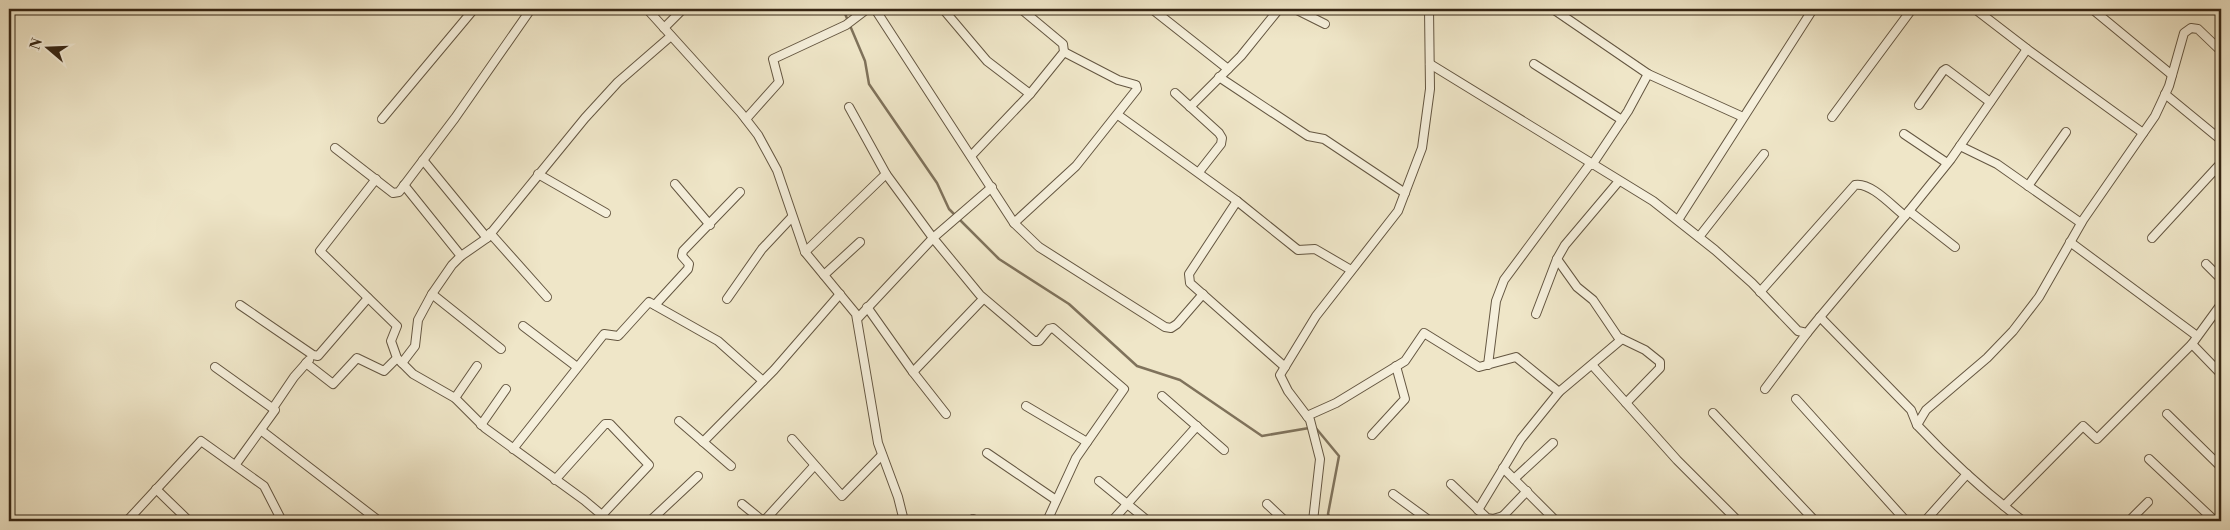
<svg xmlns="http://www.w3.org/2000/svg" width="2230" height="530" font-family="'Libre Bodoni',serif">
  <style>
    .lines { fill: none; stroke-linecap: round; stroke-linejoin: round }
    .stream { stroke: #7f725b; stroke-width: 2.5 }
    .street-casing { stroke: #645641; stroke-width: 10 }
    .street { stroke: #f5efdb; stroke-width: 8 }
  </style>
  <rect width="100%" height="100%" fill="#efe6c8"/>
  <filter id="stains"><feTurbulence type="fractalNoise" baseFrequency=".004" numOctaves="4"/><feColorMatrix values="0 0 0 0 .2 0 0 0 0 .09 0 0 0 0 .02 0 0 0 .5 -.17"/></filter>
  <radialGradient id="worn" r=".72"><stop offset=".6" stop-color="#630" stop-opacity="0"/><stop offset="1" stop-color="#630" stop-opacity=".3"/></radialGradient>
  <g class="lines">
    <path class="stream" d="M843,9L865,61L869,84L937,183L949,209L999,259L1069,304L1137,366L1180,380L1262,436L1315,427L1339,456L1328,514L1332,521"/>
    <g class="street-casing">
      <g id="street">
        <path d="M647,9L741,113L758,135L777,170L805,252L856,314L878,443L898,497L904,521"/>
        <path d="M875,9L1014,223L1039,247L1165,327L1171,328L1177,324L1203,294"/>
        <path d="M943,9L987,61L1030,94"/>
        <path d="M1152,9L1228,69"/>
        <path d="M1295,9L1325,24"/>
        <path d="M1553,9L1648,74L1743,117"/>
        <path d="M1975,9L2027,49L2143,133"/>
        <path d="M2092,9L2172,75"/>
        <path d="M664,28L683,9"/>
        <path d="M1430,64L1653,201L1715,250L1752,283L1798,331L1807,333L1820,317L1911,410L1917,425"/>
        <path d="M1534,64L1622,120"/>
        <path d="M1219,77L1308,136L1324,139L1405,193"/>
        <path d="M1175,93L1219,133L1222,138L1221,144L1199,172"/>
        <path d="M2165,94L2221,140"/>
        <path d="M1919,105L1943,71L1946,69L1990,102"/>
        <path d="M849,107L886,174L933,238L980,295L1034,341H1039L1049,329L1053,328L1124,389L1076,458L1047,521"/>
        <path d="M1190,107L1241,56L1279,9"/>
        <path d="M1118,115L1237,201L1298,250L1315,249L1351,270"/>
        <path d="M1832,117L1912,9"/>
        <path d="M382,119L474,9"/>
        <path d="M746,119L779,82L773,59L846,25L867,9"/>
        <path d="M1904,134L1947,163"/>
        <path d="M1960,146L1997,164L2081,223"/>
        <path d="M335,148L393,193L399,192L455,118L531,9"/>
        <path d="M971,156L1030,94L1064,52L1063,44L1021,9"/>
        <path d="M423,160L487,238"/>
        <path d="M1592,165L1628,111L1648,74"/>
        <path d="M538,174L606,213"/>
        <path d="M675,184L710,225"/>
        <path d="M404,185L461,256"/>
        <path d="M2028,186L2066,132"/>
        <path d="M1237,201L1189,274L1190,283L1285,367"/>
        <path d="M1909,211L1955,247"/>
        <path d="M1905,216L1951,159L2027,49"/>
        <path d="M1678,220L1813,9"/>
        <path d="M1014,223L1076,166L1137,89L1136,85L1118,80L1064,52"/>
        <path d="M490,233L547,297"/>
        <path d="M1699,237L1764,154"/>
        <path d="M2152,238L2221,163"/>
        <path d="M2070,242L2197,336"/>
        <path d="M805,252L886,174"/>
        <path d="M1557,259L1577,287L1593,300L1618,337L1645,350L1660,362V368L1626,403"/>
        <path d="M2206,264L2221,279"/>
        <path d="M824,275L860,242"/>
        <path d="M1760,292L1855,185C1871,182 1892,206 1905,216L1820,317"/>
        <path d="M432,294L501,349"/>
        <path d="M727,299L762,249L792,217"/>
        <path d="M240,305L313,355L318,356L368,298"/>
        <path d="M655,305L688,269L689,264L682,256L683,251L740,192"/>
        <path d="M867,307L913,372L946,414"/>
        <path d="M1536,314L1557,259L1565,245L1619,181"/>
        <path d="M858,318L933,238L992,187"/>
        <path d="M523,326L577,367"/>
        <path d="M2192,344L2221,374"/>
        <path d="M399,360L413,374L455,398L485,428L584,500L609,521"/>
        <path d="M306,363L333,384L357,358L384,371L397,358L391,341L397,326L320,251L376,179"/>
        <path d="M402,363L415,346L418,320L432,294L452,265L461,256L487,238L585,118L618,82L671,36"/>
        <path d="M1488,365L1496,301L1504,280L1590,164"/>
        <path d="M1593,366L1677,460L1738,521"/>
        <path d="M215,367L275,410L236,464"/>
        <path d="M913,372L983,299"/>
        <path d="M1765,389L1807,333"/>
        <path d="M1162,396L1224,450"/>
        <path d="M455,398L477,366"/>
        <path d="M1796,399L1906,521"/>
        <path d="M1026,406L1087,442"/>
        <path d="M273,408L294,377L309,360"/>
        <path d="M1713,413L1815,521"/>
        <path d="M2167,414L2221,467"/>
        <path d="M1307,416L1336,403L1405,361L1424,333L1479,367L1516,357L1559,392"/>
        <path d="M679,421L731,466"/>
        <path d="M481,425L506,389"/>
        <path d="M262,431L379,521"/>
        <path d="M1372,435L1405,399L1396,366"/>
        <path d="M792,439L842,496L882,455"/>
        <path d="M703,442L774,370L840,294"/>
        <path d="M513,449L604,334L618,336L620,334L649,302L718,341L763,381"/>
        <path d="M987,453L1056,500"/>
        <path d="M2149,459L2215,521"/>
        <path d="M1503,468L1556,521"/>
        <path d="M1514,479L1553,443"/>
        <path d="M555,480L605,424H610L649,465L602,515"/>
        <path d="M1099,481L1148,521"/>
        <path d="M1451,484L1487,518L1493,519L1503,516L1509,521"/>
        <path d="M156,489L189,521"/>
        <path d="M1393,494L1430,521"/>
        <path d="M742,504L763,521"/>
        <path d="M1267,504L1285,521"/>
        <path d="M2004,506L2083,426L2097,439L2192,344L2219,307"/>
        <path d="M1478,510L1521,439L1559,392L1622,339"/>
        <path d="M1503,516L1527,491"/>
        <path d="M973,519L976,521"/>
        <path d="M127,521L201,441L264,486L282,521"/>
        <path d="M650,521L698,476"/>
        <path d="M764,521L814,466"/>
        <path d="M1112,521L1197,426"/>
        <path d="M1313,521L1320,459L1310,420L1288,391L1280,375L1316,316L1398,211L1422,148L1430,89L1429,9"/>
        <path d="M1925,521L1967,474"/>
        <path d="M2023,521C1985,492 1950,460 1917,425L1926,410L1987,358L2013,331L2039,297L2083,220L2155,116L2169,86L2184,33L2191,28L2198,29L2221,51"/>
        <path d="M2129,521L2148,502"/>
      </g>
    </g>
    <use href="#street" class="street"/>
  </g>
  <rect width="2230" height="530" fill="none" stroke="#efe6c8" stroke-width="30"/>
  <rect x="10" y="10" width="2210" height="510" fill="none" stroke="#362614" stroke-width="2.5"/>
  <rect x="15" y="15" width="2200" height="500" fill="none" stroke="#362614"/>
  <g transform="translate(48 48) rotate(289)" stroke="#f5efdb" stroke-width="4" paint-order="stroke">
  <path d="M0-4L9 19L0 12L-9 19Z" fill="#362614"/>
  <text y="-8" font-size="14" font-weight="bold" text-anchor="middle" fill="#362614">N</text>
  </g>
  <rect width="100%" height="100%" filter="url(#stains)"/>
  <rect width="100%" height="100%" fill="url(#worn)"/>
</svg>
